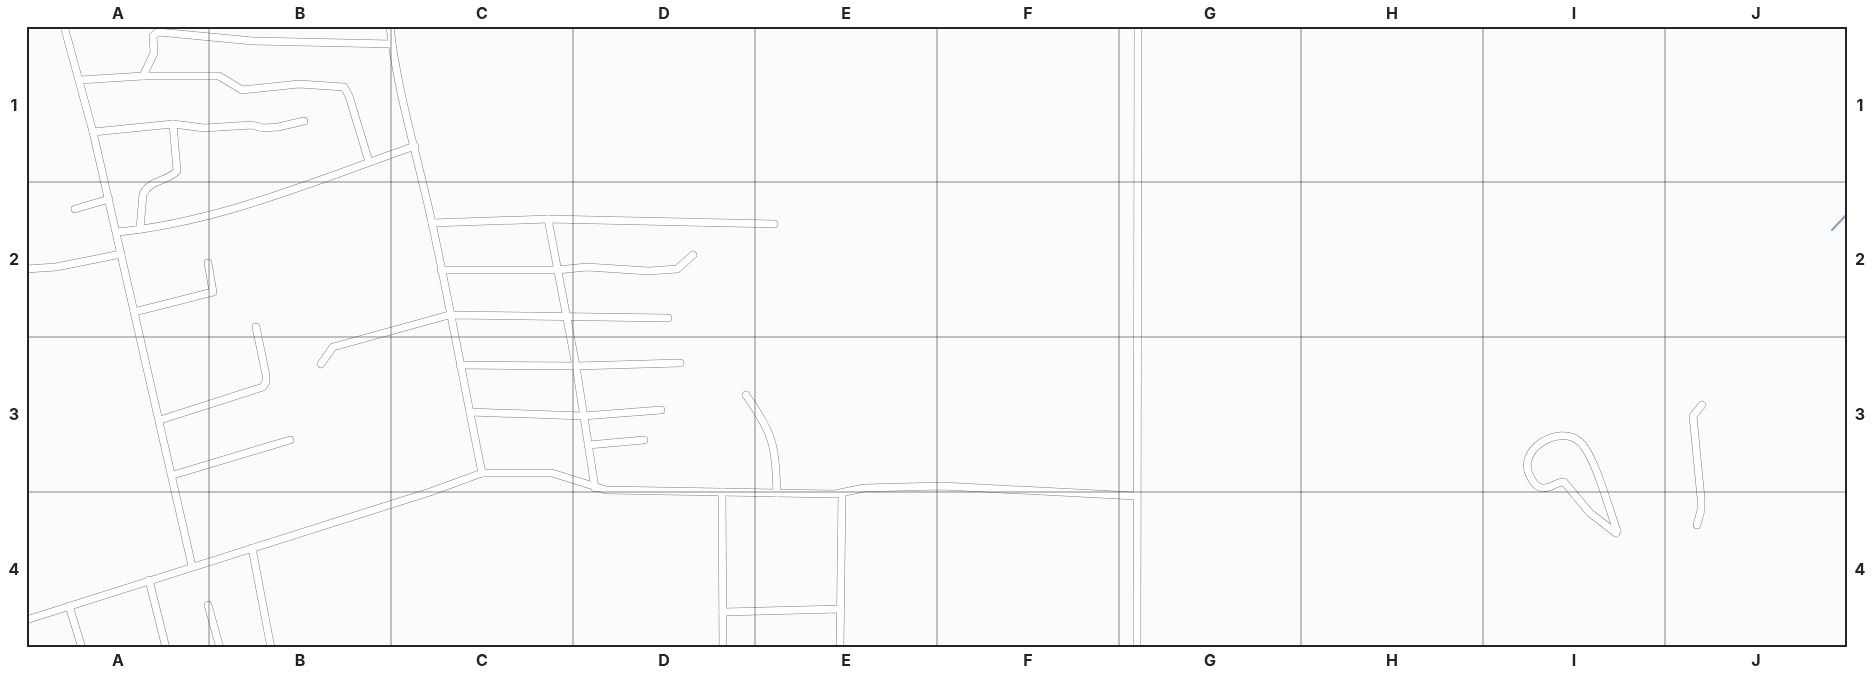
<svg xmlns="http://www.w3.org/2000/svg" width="1874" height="674" font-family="Inter,sans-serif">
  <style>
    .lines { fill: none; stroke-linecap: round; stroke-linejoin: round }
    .stream { stroke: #82a2ba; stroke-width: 2 }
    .minor-casing { stroke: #7f7f80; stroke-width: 8 }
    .minor { stroke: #fff; stroke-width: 7 }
    .grid { fill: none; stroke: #242425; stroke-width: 1; stroke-opacity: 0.55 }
    .neatline { fill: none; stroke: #242425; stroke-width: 2 }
    .grid-label { font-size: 16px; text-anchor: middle; font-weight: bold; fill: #242425 }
  </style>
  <rect width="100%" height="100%" fill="#fbfbfd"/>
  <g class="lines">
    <path class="stream" d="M1832,230L1848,213"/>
    <g class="minor-casing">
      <g id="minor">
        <path d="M64,26L93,132L192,566"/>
        <path d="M390,26C397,93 418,157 432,223C450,306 465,390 482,473"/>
        <path d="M143,76H219L242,90L299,84L344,87L349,96L369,162"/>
        <path d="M80,80L143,76L154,53L153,36L158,32L253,41L392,44"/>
        <path d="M93,132L173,124L204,128L252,125L263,128L278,127L304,121"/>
        <path d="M75,209L109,199"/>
        <path d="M548,219L576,366L595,488"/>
        <path d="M432,223L548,219L774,224"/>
        <path d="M140,229L143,194C151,179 167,182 177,171L173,124"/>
        <path d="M117,232C220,222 317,180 415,146"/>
        <path d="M26,269L56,267L121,254"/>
        <path d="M441,270H557L587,267L649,271L677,269L693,255"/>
        <path d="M134,312L213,292L208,263"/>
        <path d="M321,364L333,347L449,315L668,318"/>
        <path d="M460,365L576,366L680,363"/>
        <path d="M746,395C774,435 775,444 777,493"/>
        <path d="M470,412L583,416L661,410"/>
        <path d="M160,420L263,387L266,382V375L256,327"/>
        <path d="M588,445L644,440"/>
        <path d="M173,475L290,440"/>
        <path d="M722,492L723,648"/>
        <path d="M1697,525L1701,510V498L1693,416L1702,405"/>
        <path d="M1616,533L1590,513L1564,482C1556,482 1550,489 1542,488C1537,487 1533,482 1531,478C1514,450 1560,423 1580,442C1595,456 1609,509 1617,531"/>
        <path d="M252,548L271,648"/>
        <path d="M149,580L166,648"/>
        <path d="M208,605L220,648"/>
        <path d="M69,606L82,648"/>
        <path d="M723,612L840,609"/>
        <path d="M26,620L430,492L482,473H552L606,490L835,494L864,488L942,486L1136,496"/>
        <path d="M840,648L842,493"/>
        <path d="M1137,648L1138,26"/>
      </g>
    </g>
    <use href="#minor" class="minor"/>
  </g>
  <path class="grid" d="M209,26V648M391,26V648M573,26V648M755,26V648M937,26V648M1119,26V648M1301,26V648M1483,26V648M1665,26V648M26,182H1848M26,337H1848M26,492H1848"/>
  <rect width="1874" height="674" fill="none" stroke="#ffffff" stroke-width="55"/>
  <rect x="28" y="28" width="1818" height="618" class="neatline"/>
  <g class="grid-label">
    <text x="118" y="19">A</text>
    <text x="300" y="19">B</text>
    <text x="482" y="19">C</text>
    <text x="664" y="19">D</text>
    <text x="846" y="19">E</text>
    <text x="1028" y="19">F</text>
    <text x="1210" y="19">G</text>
    <text x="1392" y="19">H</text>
    <text x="1574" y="19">I</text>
    <text x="1756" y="19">J</text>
    <text x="14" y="111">1</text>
    <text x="1860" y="111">1</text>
    <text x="14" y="265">2</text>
    <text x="1860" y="265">2</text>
    <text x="14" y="420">3</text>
    <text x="1860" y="420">3</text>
    <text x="14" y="575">4</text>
    <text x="1860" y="575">4</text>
    <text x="118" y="666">A</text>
    <text x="300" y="666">B</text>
    <text x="482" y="666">C</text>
    <text x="664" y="666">D</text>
    <text x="846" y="666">E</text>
    <text x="1028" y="666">F</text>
    <text x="1210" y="666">G</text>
    <text x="1392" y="666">H</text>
    <text x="1574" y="666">I</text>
    <text x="1756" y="666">J</text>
  </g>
</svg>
